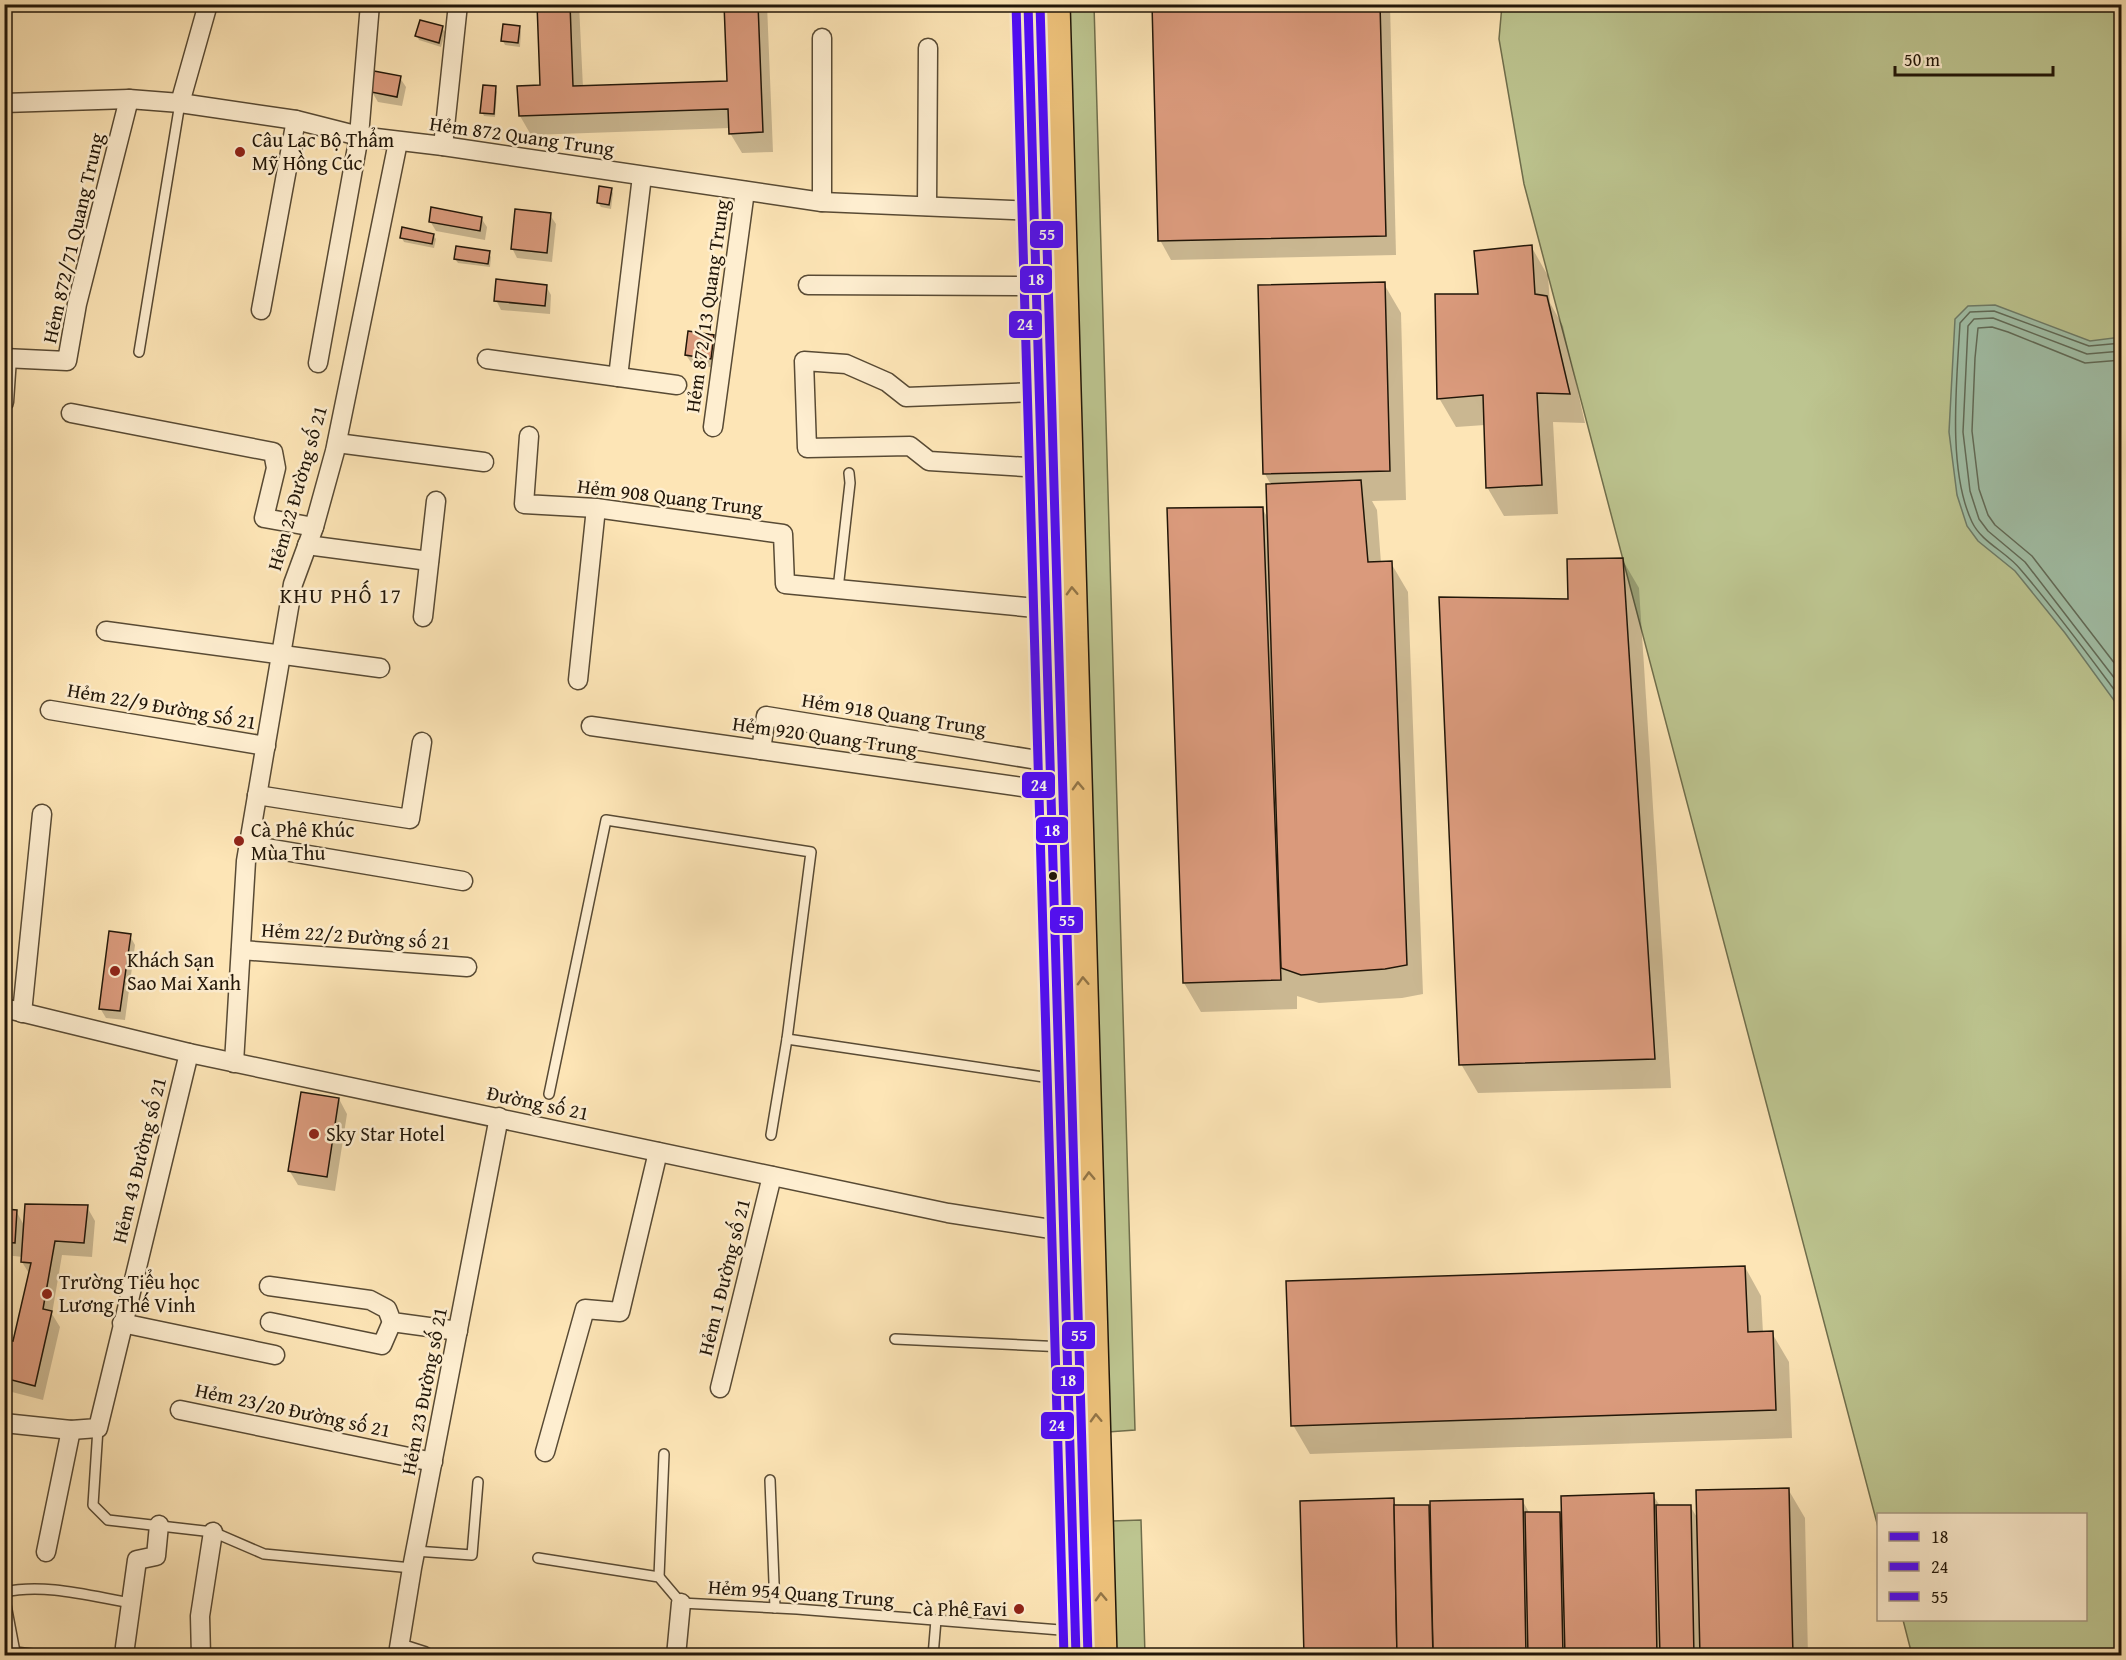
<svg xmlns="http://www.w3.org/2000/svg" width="2126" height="1660" font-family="'Gentium Book Plus',serif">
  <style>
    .green { fill: #bdc590; stroke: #6f6e4c; stroke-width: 1.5 }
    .water { fill: #a1c0a8; stroke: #6e7c68; stroke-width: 1.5 }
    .shadow { fill: #0003 }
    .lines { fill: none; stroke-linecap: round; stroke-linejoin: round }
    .shore { stroke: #616b58; stroke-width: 1.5 }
    .building { fill: #da9a7c; stroke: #211608; stroke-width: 1.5 }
    .lane-casing { stroke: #584a34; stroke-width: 12 }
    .street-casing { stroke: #584a34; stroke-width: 21 }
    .primary-casing { stroke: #211608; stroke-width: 30 }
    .lane { stroke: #feeed0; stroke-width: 9 }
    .street { stroke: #feeed0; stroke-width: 18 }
    .primary { stroke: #eec27b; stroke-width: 27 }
    .bus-1-casing { stroke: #feeed0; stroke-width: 14 }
    .bus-2-casing { stroke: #feeed0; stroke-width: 14 }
    .bus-3-casing { stroke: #feeed0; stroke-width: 14 }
    .bus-1 { stroke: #4f0aff; stroke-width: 9 }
    .bus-2 { stroke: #4f0aff; stroke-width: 9 }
    .bus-3 { stroke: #4f0aff; stroke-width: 9 }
    .oneway { stroke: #927547 }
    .poi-dot { fill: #8f2418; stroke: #feeed0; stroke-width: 2 }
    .bus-dot { fill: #211608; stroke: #feeed0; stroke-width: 2 }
    .labels { text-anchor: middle; stroke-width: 5; stroke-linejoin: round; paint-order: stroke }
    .street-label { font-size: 20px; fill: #211608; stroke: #feeed0 }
    .poi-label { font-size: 20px; fill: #211608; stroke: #feeed0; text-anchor: start }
    .neighbourhood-label { font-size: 21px; letter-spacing: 1.5px; fill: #211608; stroke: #feeed0 }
    .line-badge { stroke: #feeed0; stroke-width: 2 }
    .badge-label { font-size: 16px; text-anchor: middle; font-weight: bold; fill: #fff }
  </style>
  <rect width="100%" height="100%" fill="#fde5b6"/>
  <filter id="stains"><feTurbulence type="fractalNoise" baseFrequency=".00333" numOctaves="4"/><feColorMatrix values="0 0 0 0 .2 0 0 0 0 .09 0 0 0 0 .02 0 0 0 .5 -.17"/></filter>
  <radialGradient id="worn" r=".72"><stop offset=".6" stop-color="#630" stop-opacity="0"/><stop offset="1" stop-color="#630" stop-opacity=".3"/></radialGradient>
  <g class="green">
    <path d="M1067,5H1094L1135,1430L1108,1432Z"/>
    <path d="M1502,5H2121V1655H1912L1903,1620H2086V1514H1878V1527L1524,184L1499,39Z"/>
    <path d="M1141,1520L1145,1655H1116L1112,1521Z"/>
  </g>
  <path class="water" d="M1995,305L2090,341L2121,337V710L2065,633L2015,571L1978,541L1967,526L1957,495L1949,432L1955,319L1968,306Z"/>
  <g class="shadow">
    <path d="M539,4H579L583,88L729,82L726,4H767L773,152L742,153L730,133V128L531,135L520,116L542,86Z"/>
    <path d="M1154,4H1390L1396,255L1171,260L1160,240Z"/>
    <path d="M519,27L521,32L520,47L505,45L503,41Z"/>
    <path d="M442,28L445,32L441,47L419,40L417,36Z"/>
    <path d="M400,78L406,87L402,106L378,102L372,92Z"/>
    <path d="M495,88L497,92L495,117L484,116L482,112Z"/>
    <path d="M611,189L613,193L611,209L601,207L598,203Z"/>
    <path d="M550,215L556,224L552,262L517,258L512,248Z"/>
    <path d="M481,218L487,227L485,240L436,231L430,221Z"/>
    <path d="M433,235L436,239L434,248L404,242L402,238Z"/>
    <path d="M1531,246L1548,276L1550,303L1563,326L1585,423L1553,422L1558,514L1504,516L1487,487L1485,425L1456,427L1439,398L1480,295Z"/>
    <path d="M489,253L491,257L490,267L458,263L455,259Z"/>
    <path d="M1384,284L1401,313L1406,500L1372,501L1377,510L1381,563H1391L1408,592L1423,994L1402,998L1319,1003L1297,996V1009L1201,1012L1184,983L1169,510L1262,508L1269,520L1271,485L1265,474Z"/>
    <path d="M546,286L551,295L550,314L501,310L496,300Z"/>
    <path d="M713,336L719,345L716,368L692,364L686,355Z"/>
    <path d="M1622,559L1639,588L1671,1088L1478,1093L1461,1064L1570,601Z"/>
    <path d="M130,936L135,945L125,1020L106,1018L100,1008Z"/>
    <path d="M339,1099L347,1114L335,1191L298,1185L289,1170Z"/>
    <path d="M87,1207L95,1221L92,1257L62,1255L52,1314L60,1327L43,1400L4,1390V1341L14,1343L30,1275L22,1262L23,1257L4,1255V1211H16L25,1227Z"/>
    <path d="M1745,1267L1761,1296L1763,1333H1772L1789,1362L1792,1438L1310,1454L1293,1425Z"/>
    <path d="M1788,1489L1805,1518L1808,1656H1305L1393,1500L1397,1507L1522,1500L1530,1514L1563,1513L1653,1495L1660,1506H1690L1698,1519Z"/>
  </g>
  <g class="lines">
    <g class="shore">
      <path d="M2122,343L2089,346L1994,311L1970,312L1960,323C1957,380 1947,469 1972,522C1982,543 2007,552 2021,570C2057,612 2089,656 2122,700"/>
      <path d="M2122,351L2087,354L1993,318L1974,319L1968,326L1963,432L1970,491L1979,519L1988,531L2025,562L2122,688"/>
      <path d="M2122,360L2085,363L2008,332L1992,327L1978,328L1975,358L1972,431L1979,489L1988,515L1995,525L2032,556L2122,673"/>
    </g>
  </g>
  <g class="building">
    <path d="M537,4H570L573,86L727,81L724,4H758L763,132L729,134L728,109L519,116L517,86L540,85Z"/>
    <path d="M1152,4H1380L1386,236L1158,241Z"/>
    <path d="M420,20L443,26L439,43L415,36Z"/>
    <path d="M503,24L520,26L518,43L501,41Z"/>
    <path d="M374,71L401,76L397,97L371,92Z"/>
    <path d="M483,85L496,86L494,114L480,113Z"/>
    <path d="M599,186L612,188L609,205L597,203Z"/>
    <path d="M431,207L482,217L480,231L429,222Z"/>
    <path d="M515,209L551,213L547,253L511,249Z"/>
    <path d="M402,227L434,234L432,244L400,238Z"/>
    <path d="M1532,245L1535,294L1547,296L1570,394L1537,393L1542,485L1486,488L1483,395L1437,399L1435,294H1478L1474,251Z"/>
    <path d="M456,246L490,251L488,264L454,259Z"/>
    <path d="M496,279L547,285L545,306L494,301Z"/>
    <path d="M1385,282L1390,471L1263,474L1258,285Z"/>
    <path d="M688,331L714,335L711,359L685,355Z"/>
    <path d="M1361,480L1368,562L1392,561L1407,965L1385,969L1301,975L1281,968L1266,484Z"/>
    <path d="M1263,507L1281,980L1183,983L1167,508Z"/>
    <path d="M1623,558L1655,1059L1459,1065L1439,597L1568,599L1567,559Z"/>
    <path d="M109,931L131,934L120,1011L99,1009Z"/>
    <path d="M301,1092L339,1098L327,1177L288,1171Z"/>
    <path d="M25,1204L88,1205L84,1243L55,1241L43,1309L52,1311L35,1386L4,1378V1339L13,1341L31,1263L21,1262Z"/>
    <path d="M4,1209L17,1210L15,1243L4,1242Z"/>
    <path d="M1745,1266L1748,1332L1773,1331L1776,1410L1291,1426L1286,1281Z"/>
    <path d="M1789,1488L1793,1656H1700L1696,1490Z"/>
    <path d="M1654,1493L1657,1656H1565L1561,1496Z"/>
    <path d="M1394,1498L1397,1656H1304L1300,1501Z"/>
    <path d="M1523,1499L1526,1656H1433L1430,1501Z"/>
    <path d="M1394,1505H1429L1433,1656H1397Z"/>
    <path d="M1656,1505H1691L1694,1656H1660Z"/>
    <path d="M1525,1512H1560L1563,1656H1528Z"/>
  </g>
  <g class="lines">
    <g class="lane-casing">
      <g id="lane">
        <path d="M139,352L180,103"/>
        <path d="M838,589L850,483L849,473"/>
        <path d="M787,1039L1057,1079"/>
        <path d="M549,1094L606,820L811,852L787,1039L771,1135"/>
        <path d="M895,1339L1065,1347"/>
        <path d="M98,1428L93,1505L108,1520L213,1532L264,1554L412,1568"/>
        <path d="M770,1480L775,1608"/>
        <path d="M415,1551L472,1555L478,1482"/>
        <path d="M538,1558L659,1577L681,1603L797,1609L1073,1631"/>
        <path d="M659,1577L664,1454"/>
        <path d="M4,1592C45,1583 90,1596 131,1603"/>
        <path d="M4,1594L15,1652L8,1656"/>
        <path d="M15,1652L50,1656"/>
        <path d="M933,1656L936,1620"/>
      </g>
    </g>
    <g class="street-casing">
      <g id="street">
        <path d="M822,38V202"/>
        <path d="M4,103L129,99L180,103L296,120L359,136L443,146L822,202L1034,211"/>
        <path d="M180,103L208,4"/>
        <path d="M443,146L458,4"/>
        <path d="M927,206L928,48"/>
        <path d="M808,285L1037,286"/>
        <path d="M261,310L296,120"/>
        <path d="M4,358L67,361L77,304L129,99"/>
        <path d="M487,359L677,385"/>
        <path d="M318,363L359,136L370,4"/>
        <path d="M618,377L642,176"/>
        <path d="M1039,392L906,397L887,382L846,364L804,361L807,448L910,446L929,461L1042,468"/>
        <path d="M4,402L7,358"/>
        <path d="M71,413L273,452L276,468L264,518L314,527"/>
        <path d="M713,427L745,191"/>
        <path d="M529,436L524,504L596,508L783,534L785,584L1046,609"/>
        <path d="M337,443L484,462"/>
        <path d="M307,545L429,561"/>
        <path d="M423,617L436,501"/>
        <path d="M106,631L380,668"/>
        <path d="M578,680L596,508"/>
        <path d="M50,710L266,746"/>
        <path d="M591,726L1051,791"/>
        <path d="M761,750L766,716L1050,762"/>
        <path d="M257,795L410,819L422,742"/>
        <path d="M249,845L463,881"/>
        <path d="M241,950L467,967"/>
        <path d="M4,1008L189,1053L948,1213L1064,1231"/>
        <path d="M22,1013L42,814"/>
        <path d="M234,1063L246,861L293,584L314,527L335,451L398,142"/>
        <path d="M269,1286L370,1300L387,1309L392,1322L458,1331"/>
        <path d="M270,1322L382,1345L392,1322"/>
        <path d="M122,1323L275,1355"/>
        <path d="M720,1388L772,1176"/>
        <path d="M180,1410L433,1462"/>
        <path d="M4,1423L71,1430L98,1428L189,1053"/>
        <path d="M545,1452L585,1309L620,1312L658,1152"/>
        <path d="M46,1552L71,1430"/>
        <path d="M125,1647L137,1560L156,1556L159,1525"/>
        <path d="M201,1656L200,1616L213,1532"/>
        <path d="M424,1656L399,1648L412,1568L499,1117"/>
        <path d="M676,1656L681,1603"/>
      </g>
    </g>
    <g class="primary-casing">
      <g id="primary">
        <path d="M1028,4L1076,1656"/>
        <path d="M1056,4L1103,1656"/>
      </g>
    </g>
    <use href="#lane" class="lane"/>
    <use href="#street" class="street"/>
    <use href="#primary" class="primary"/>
    <g class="bus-1-casing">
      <path id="bus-1" d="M1028,4L1076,1656"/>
    </g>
    <g class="bus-2-casing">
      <path id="bus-2" d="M1016,4L1064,1656"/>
    </g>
    <g class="bus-3-casing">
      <path id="bus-3" d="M1040,4L1088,1656"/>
    </g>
    <use href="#bus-1" class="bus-1"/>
    <use href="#bus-2" class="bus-2"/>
    <use href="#bus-3" class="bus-3"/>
  </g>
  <defs><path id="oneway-chevron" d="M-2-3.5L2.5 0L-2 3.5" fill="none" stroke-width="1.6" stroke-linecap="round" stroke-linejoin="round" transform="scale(1.5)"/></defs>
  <g class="oneway">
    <use href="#oneway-chevron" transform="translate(1072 591) rotate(-92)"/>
    <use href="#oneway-chevron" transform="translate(1078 786) rotate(-92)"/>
    <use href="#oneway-chevron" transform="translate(1083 981) rotate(-92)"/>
    <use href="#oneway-chevron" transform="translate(1089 1176) rotate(-92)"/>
    <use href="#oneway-chevron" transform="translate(1096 1418) rotate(-92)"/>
    <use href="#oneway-chevron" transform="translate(1101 1597) rotate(-92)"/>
  </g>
  <g class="poi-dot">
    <circle cx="240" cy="152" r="6"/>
    <circle cx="239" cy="841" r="6"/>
    <circle cx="115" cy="971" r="6"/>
    <circle cx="314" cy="1134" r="6"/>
    <circle cx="47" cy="1294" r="6"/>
    <circle cx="1019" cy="1609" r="6"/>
  </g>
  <circle class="bus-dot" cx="1053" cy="876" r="5"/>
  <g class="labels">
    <g class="street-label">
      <text transform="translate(522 136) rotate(8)" y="7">Hẻm 872 Quang Trung</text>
      <text transform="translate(73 238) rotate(-77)" y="7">Hẻm 872/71 Quang Trung</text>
      <text transform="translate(707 306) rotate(-82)" y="7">Hẻm 872/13 Quang Trung</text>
      <text transform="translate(297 488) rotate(-74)" y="7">Hẻm 22 Đường số 21</text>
      <text transform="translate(670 497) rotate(7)" y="7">Hẻm 908 Quang Trung</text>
      <text transform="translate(162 706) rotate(10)" y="7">Hẻm 22/9 Đường Số 21</text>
      <text transform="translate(894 714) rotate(9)" y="7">Hẻm 918 Quang Trung</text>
      <text transform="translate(825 736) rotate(8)" y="7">Hẻm 920 Quang Trung</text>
      <text transform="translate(356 936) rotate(4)" y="7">Hẻm 22/2 Đường số 21</text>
      <text transform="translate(538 1103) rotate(12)" y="7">Đường số 21</text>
      <text transform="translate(139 1160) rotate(-76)" y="7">Hẻm 43 Đường số 21</text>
      <text transform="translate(724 1277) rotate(-76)" y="7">Hẻm 1 Đường số 21</text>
      <text transform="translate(424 1391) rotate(-79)" y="7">Hẻm 23 Đường số 21</text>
      <text transform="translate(293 1410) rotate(12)" y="7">Hẻm 23/20 Đường số 21</text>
      <text transform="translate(801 1593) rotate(4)" y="7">Hẻm 954 Quang Trung</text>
    </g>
    <g class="poi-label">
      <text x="252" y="147">Câu Lạc Bộ Thẩm<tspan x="252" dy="23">Mỹ Hồng Cúc</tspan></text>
      <text x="251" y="837">Cà Phê Khúc<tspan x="251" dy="23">Mùa Thu</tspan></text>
      <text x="127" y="967">Khách Sạn<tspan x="127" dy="23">Sao Mai Xanh</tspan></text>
      <text x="326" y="1141">Sky Star Hotel</text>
      <text x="59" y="1289">Trường Tiểu học<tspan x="59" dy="23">Lương Thế Vinh</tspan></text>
      <text x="1007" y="1616" text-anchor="end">Cà Phê Favi</text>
    </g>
    <g class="neighbourhood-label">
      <text x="341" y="603">KHU PHỐ 17</text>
    </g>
  </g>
  <g class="line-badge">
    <rect x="1029" y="220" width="35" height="29" rx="6" fill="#4f0aff"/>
    <rect x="1019" y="265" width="34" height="29" rx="6" fill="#4f0aff"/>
    <rect x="1008" y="310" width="35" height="29" rx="6" fill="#4f0aff"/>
    <rect x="1021" y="771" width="35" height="28" rx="6" fill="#4f0aff"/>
    <rect x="1035" y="816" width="34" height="28" rx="6" fill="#4f0aff"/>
    <rect x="1049" y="906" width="35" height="28" rx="6" fill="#4f0aff"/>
    <rect x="1061" y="1321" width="35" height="29" rx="6" fill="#4f0aff"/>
    <rect x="1051" y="1366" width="34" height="29" rx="6" fill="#4f0aff"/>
    <rect x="1040" y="1411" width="35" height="29" rx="6" fill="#4f0aff"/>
  </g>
  <g class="badge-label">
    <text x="1047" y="240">55</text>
    <text x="1036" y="285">18</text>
    <text x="1025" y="330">24</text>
    <text x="1039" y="791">24</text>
    <text x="1052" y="836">18</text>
    <text x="1067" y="926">55</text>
    <text x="1079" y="1341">55</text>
    <text x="1068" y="1386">18</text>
    <text x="1057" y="1431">24</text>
  </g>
  <rect width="2126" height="1660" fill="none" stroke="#fde5b6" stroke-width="24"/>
  <rect x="6" y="6" width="2114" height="1648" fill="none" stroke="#211608" stroke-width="3"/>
  <rect x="12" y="12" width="2102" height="1636" fill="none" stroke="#211608" stroke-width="1.5"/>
  <rect x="1877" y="1513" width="210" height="108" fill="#feeed0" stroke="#a69880" stroke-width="1.5"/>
  <rect x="1889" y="1532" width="30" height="9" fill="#4f0aff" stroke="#a69880" stroke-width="1.5"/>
  <text x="1931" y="1543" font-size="18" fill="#211608">18</text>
  <rect x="1889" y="1562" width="30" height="9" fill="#4f0aff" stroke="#a69880" stroke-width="1.5"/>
  <text x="1931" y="1573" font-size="18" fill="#211608">24</text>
  <rect x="1889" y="1592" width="30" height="9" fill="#4f0aff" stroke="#a69880" stroke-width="1.5"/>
  <text x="1931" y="1603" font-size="18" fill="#211608">55</text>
  <path d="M1895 66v9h158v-9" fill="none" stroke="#211608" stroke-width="3"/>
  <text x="1904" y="66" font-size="18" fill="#211608" stroke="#feeed0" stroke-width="4.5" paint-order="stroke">50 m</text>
  <rect width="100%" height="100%" filter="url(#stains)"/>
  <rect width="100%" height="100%" fill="url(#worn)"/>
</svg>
